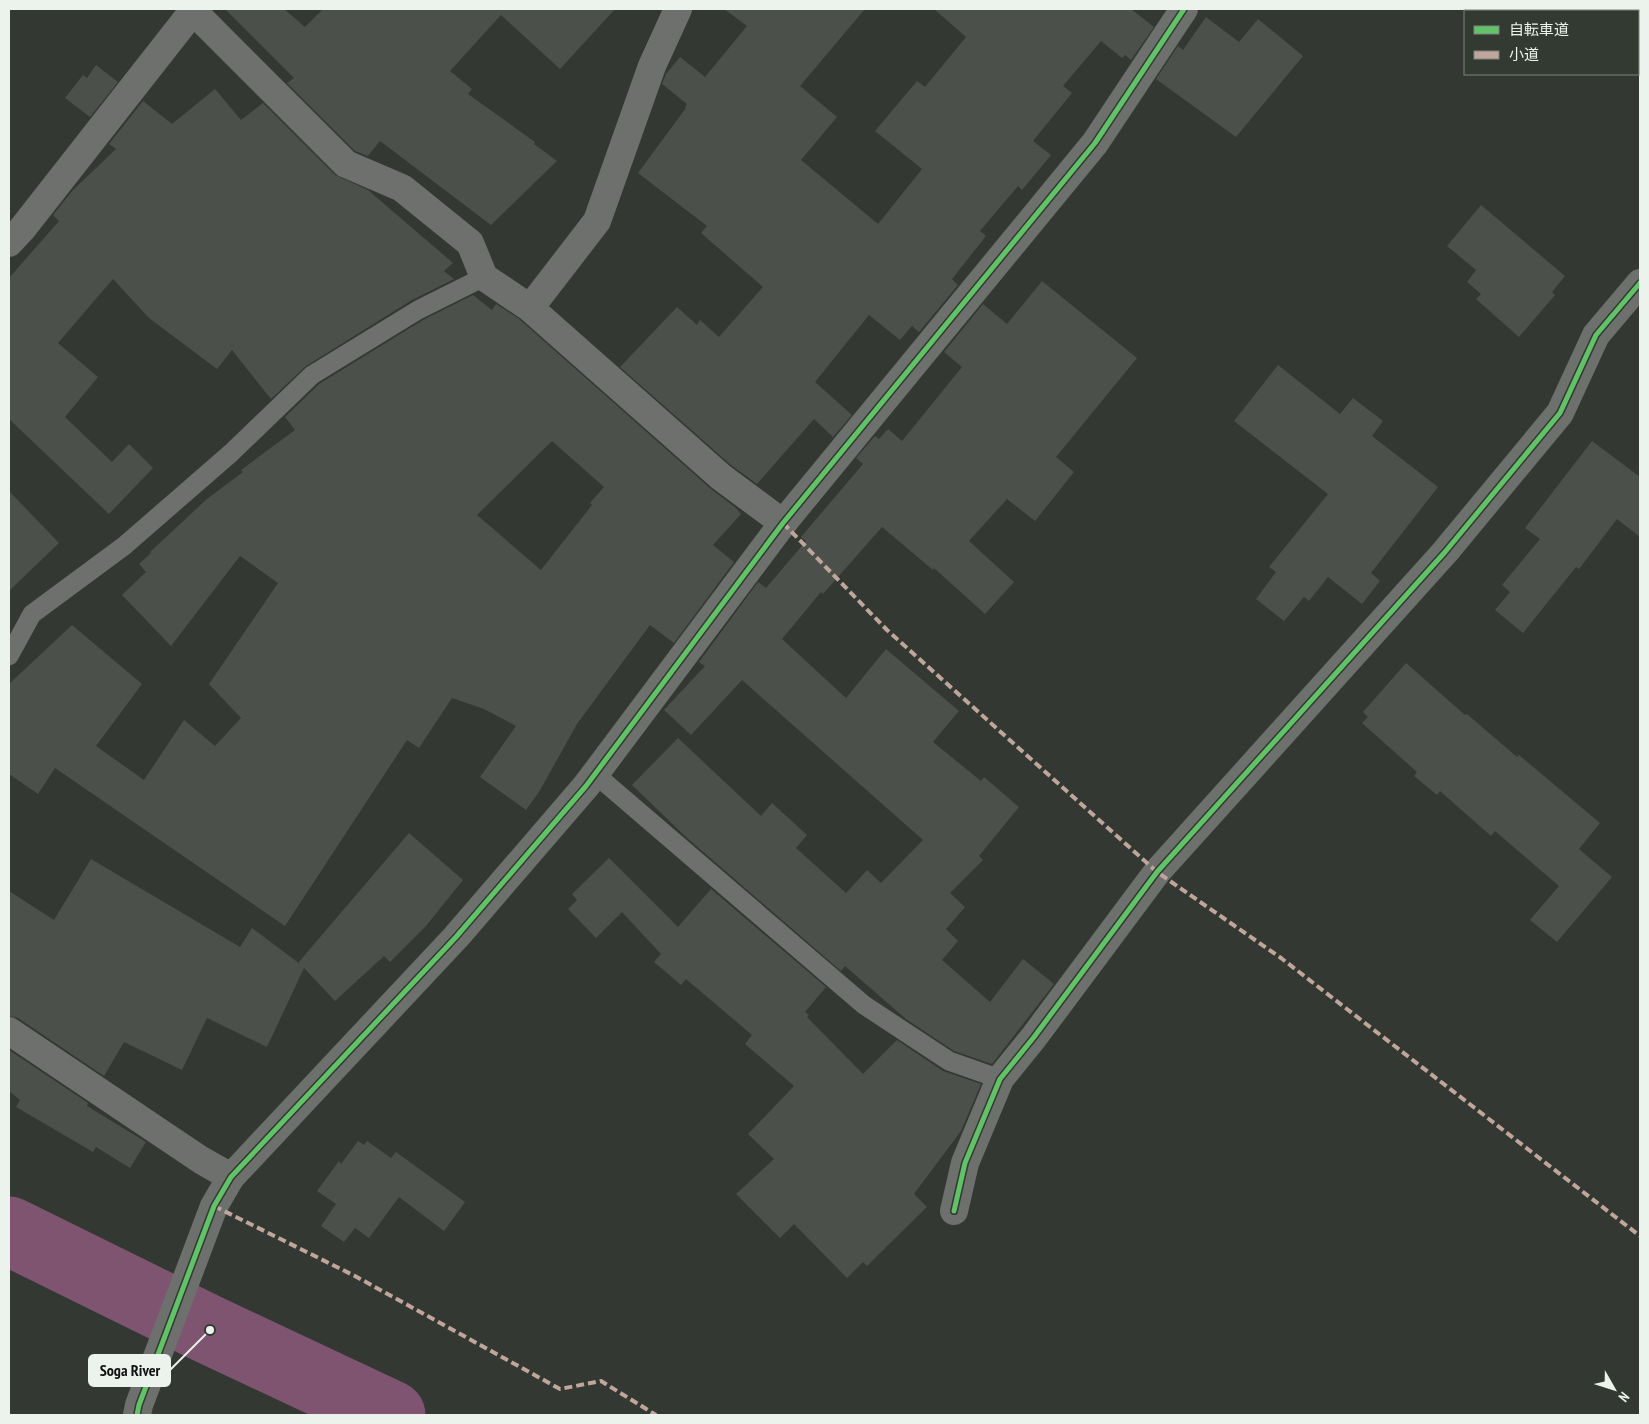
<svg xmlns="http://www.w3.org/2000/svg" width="1649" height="1424" font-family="'PT Sans Narrow','Noto Sans JP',sans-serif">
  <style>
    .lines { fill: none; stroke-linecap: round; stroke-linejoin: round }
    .river { stroke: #7f5471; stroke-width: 69 }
    .building { fill: #4c504b; fill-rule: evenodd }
    .lane { stroke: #6d706d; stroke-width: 19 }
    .street { stroke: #6d706d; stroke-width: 28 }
    .quiet { stroke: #c0a59a; stroke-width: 4; stroke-dasharray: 8 4; stroke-linecap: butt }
    .cycleway-casing { stroke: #323a31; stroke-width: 8 }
    .cycleway { stroke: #61c268; stroke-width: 5 }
    .leader { fill: none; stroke: #ecf2ec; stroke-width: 2 }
    .callout-dot { fill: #ecf2ec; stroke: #323a31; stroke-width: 2 }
    .callout { fill: #ecf2ec; stroke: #ecf2ec; stroke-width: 2 }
    .callout-label { font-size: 16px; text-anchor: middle; font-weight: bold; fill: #111 }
  </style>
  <rect width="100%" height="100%" fill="#333833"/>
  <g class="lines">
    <path class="river" d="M9,1231L210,1330L391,1415"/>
  </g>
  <g class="building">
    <path d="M225,9H284L305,27L323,9H615L560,69L501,15L450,71L472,89L468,94L535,142L534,144L557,161L491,225L380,141L368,156L355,151L287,83L294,78Z"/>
    <path d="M724,9H865L800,86L837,117L801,160L878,224L922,169L875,131L917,81L925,87L966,37L934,9H1131L1154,27L1131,60L1125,55L1122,58L1101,41L1063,86L1072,93L1033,141L1051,155L1022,190L1018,186L980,231L986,236L952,279L958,285L919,332L912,326L900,340L869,315L815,382L852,415L833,437L814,419L757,484L731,465L620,367L677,307L697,325L700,320L719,337L763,287L701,233L707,226L638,173L686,108L685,107L687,104L662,84L666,74L680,57L705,77L747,26Z"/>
    <path d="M1206,17L1239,42L1258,19L1303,56L1236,137L1156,79L1178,46L1183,50Z"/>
    <path d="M96,65L118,82L90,117L65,98L83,75L87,78Z"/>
    <path d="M215,89L241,120L263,103L335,175L368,190L453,263L444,271L454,279L412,300L306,366L271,399L232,350L217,369L149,318L113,279L58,343L98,377L65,417L112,462L129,444L153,468L109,514L9,419V278L59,221L53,215L73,190L116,149L109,144L143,101L172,124Z"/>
    <path d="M1481,205L1565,276L1552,292L1555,295L1519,337L1476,299L1481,294L1467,282L1476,270L1447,246Z"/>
    <path d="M1042,281L1137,358L1056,457L1074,472L1035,521L1007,499L969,541L1014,582L985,614L934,568L933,570L882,527L823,594L821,592L782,639L846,698L886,649L959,711L933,742L981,781L984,777L1019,807L979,856L983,860L950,893L965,907L946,929L958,941L942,960L990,1002L1023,959L1054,984L992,1064L954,1051L906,1019L845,966L841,971L686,837L632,785L678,738L761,816L772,803L807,835L796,848L846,893L867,870L881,883L923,840L742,680L691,735L664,710L705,666L699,662L758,582L766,588L806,541L801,537L863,464L856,458L875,436L879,439L888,429L902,441L962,367L944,352L983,304L1007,324Z"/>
    <path d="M473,295L492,310L496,304L518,318L711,489L736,508L741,514L713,545L734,562L674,643L650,625L577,724L539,792L526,810L480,777L516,726L484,709L452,698L419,748L407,740L285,926L55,768L38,794L9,774V684L72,625L142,684L96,746L144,780L184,720L215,746L241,718L209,684L278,583L240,556L171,646L122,595L146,572L139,564L151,553L150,552L207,499L243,472L241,470L295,430L285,417L319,384L423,320ZM552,441L604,487L590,503L592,505L541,570L477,515Z"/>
    <path d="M1278,365L1340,414L1353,398L1383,421L1372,436L1438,487L1371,573L1380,581L1362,604L1328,577L1309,601L1304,597L1284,621L1256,599L1276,572L1269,567L1328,494L1234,421Z"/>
    <path d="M1592,441L1640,477V537L1617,519L1579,569L1576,567L1523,633L1495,610L1510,592L1502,585L1540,539L1525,528Z"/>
    <path d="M9,491L59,543L9,591Z"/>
    <path d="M1406,663L1465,715L1467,714L1517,757L1519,755L1600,823L1579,849L1612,877L1557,942L1530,920L1559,886L1495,831L1491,836L1440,791L1437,795L1414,776L1417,772L1362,723L1368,717L1363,712Z"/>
    <path d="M409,833L463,880L426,926L390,962L384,956L335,1001L304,968L267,1047L207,1018L182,1070L124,1042L104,1076L18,1018L9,1016V891L54,920L91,859L240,947L252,928L300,964L298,963Z"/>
    <path d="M609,858L678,927L711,889L826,987L805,1012L809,1015L807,1017L863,1074L897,1040L943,1071L981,1084L961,1131L914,1194L927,1207L867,1266L863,1262L847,1278L794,1224L780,1238L736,1194L774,1159L748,1134L794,1086L745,1044L752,1035L686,979L681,985L654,962L661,954L622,912L596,938L568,909L577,900L572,894Z"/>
    <path d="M9,1050L88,1103L87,1106L146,1142L130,1168L96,1147L93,1152L16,1107L20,1100L9,1091Z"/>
    <path d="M358,1141L364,1145L367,1141L391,1158L396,1152L465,1202L444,1231L399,1197L369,1238L355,1228L344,1242L321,1226L336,1204L317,1191L339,1161L341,1164Z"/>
  </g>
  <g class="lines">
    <g class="lane">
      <path d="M9,656L32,614L124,546L231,453L312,375L418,310L484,277"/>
      <path d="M595,774L864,1005L949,1061L1000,1079"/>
    </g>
    <g class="street">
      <path d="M9,243L22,229L193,11L346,164L402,188L470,243L484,277L530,308L721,477L783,523"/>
      <path d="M530,308L597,221L652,66L678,9"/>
      <path d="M9,1031L201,1160L231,1177"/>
      <path d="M954,1211L965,1163L1000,1079L1034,1037L1157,872L1445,552L1560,413L1596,335L1640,283"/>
      <path d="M137,1415L139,1405L214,1206L231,1177L456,937L586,786L783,523L1095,143L1184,9"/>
    </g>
    <g class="quiet">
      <path d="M783,523L887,630L1157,872L1281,958L1640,1236"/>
      <path d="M214,1206L355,1276L560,1389L601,1381L656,1415"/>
    </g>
    <g class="cycleway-casing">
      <g id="cycleway">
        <path d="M954,1211L965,1163L1000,1079L1034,1037L1157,872L1445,552L1560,413L1596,335L1640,283"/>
        <path d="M137,1415L139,1405L214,1206L231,1177L456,937L586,786L783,523L1095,143L1184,9"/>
      </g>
    </g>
    <use href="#cycleway" class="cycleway"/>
  </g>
  <path class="leader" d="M210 1330L170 1370"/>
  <circle class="callout-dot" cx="210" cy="1330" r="5"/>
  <rect class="callout" x="89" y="1355" width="81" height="31" rx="5"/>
  <g class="callout-label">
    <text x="130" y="1376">Soga River</text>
  </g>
  <rect width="1649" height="1424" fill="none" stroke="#ecf2ec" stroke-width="20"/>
  <rect x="1464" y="10" width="175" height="65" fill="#323a31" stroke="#7c847c"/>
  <rect x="1474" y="26" width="25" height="8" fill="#61c268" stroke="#7c847c"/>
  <text x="1509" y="35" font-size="15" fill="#ecf2ec">自転車道</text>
  <rect x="1474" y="51" width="25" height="8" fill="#c0a59a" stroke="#7c847c"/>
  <text x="1509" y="60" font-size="15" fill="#ecf2ec">小道</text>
  <g transform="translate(1614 1389) rotate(129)" stroke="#323a31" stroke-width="4" paint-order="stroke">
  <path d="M0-4L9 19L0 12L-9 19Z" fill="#ecf2ec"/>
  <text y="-8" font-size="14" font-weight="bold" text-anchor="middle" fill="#ecf2ec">N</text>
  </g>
</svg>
